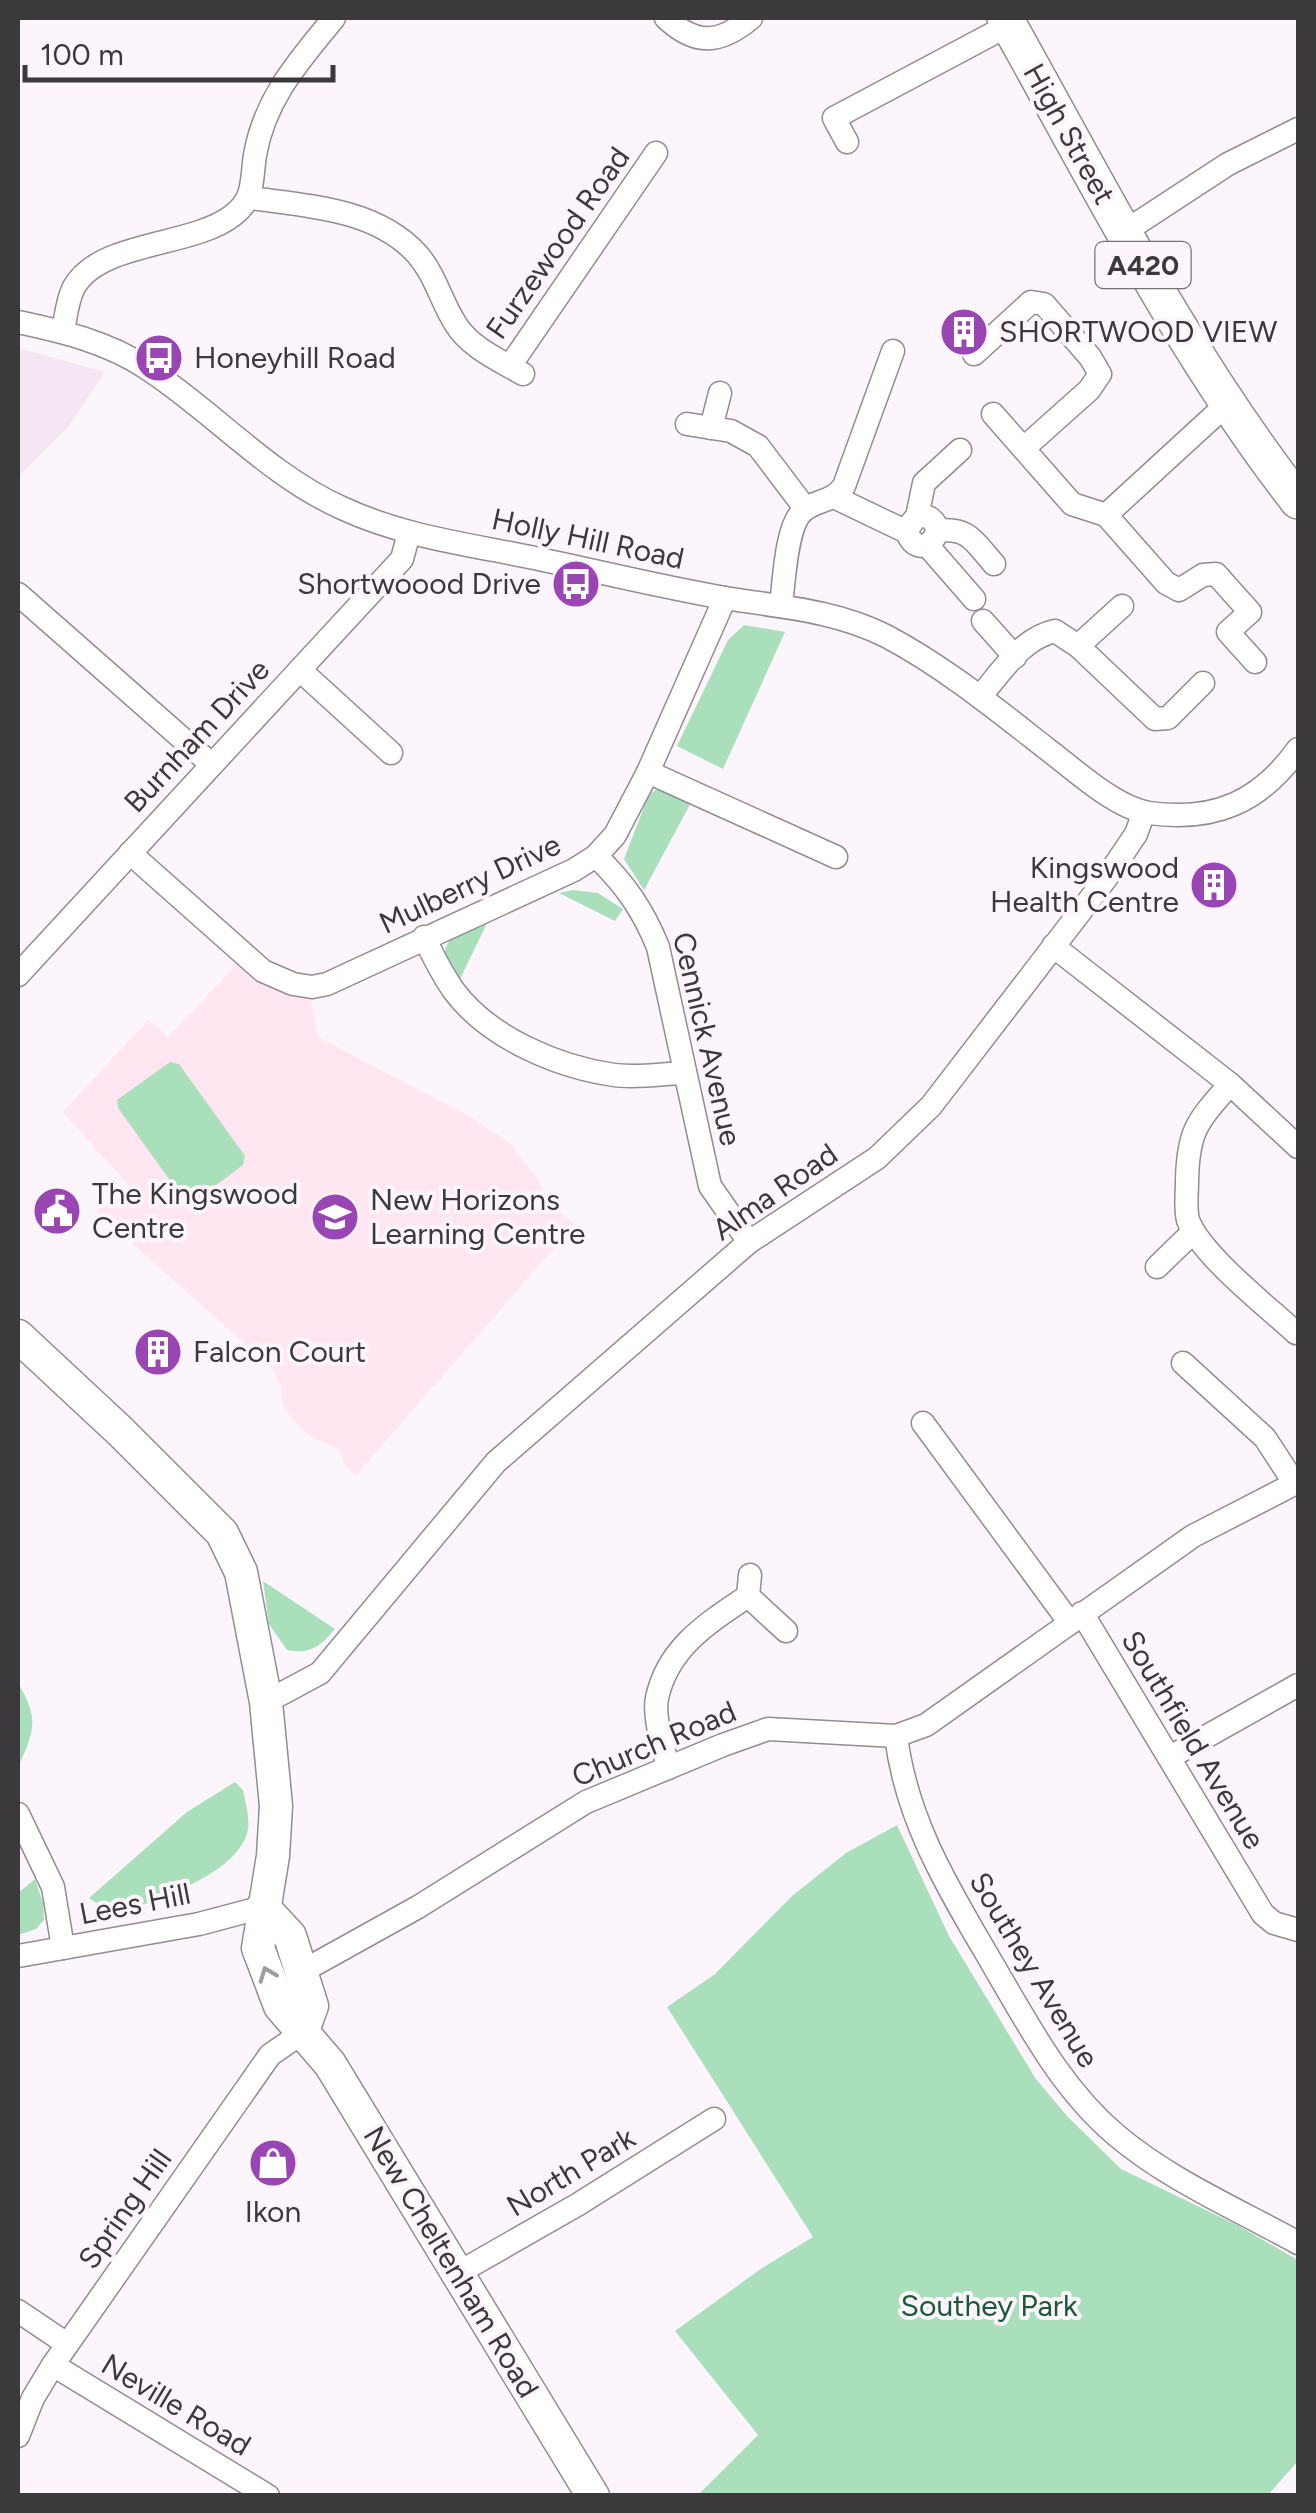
<svg xmlns="http://www.w3.org/2000/svg" width="1316" height="2513" font-family="Figtree,sans-serif">
  <style>
    .built { fill: #f4e6f2 }
    .education { fill: #ffe6f1 }
    .green { fill: #aadfbc }
    .lines { fill: none; stroke-linecap: round; stroke-linejoin: round }
    .street-casing { stroke: #938c92; stroke-width: 25 }
    .secondary-casing { stroke: #938c92; stroke-width: 35 }
    .primary-casing { stroke: #938c92; stroke-width: 38 }
    .street { stroke: #fff; stroke-width: 22 }
    .secondary { stroke: #fff; stroke-width: 32 }
    .primary { stroke: #fff; stroke-width: 35 }
    .oneway { stroke: #9e9c9e }
    .labels { text-anchor: middle; stroke-width: 8; stroke-linejoin: round; paint-order: stroke }
    .shield { fill: #fdf5fc; stroke: #767176; stroke-width: 2.5 }
    .shield-label { font-size: 28px; font-weight: bold; fill: #3c393c }
    .street-label { font-size: 30px; fill: #3c393c; stroke: #fdf5fc }
    .poi-label { font-size: 30px; fill: #3c393c; stroke: #fdf5fc; text-anchor: start }
    .park-label { font-size: 30px; fill: #1a5836; stroke: #fdf5fc }
  </style>
  <rect width="100%" height="100%" fill="#fdf5fc"/>
  <path class="built" d="M18,348L105,372L69,426L18,477Z"/>
  <path class="education" d="M240,961L310,994L318,1037L473,1118L510,1144L538,1180L552,1207L575,1224L355,1476L344,1463L339,1450L310,1436L291,1418L282,1403L280,1383L273,1369L96,1211L130,1187L63,1112L148,1020L168,1037Z"/>
  <g class="green">
    <path d="M744,625L785,632L723,769L677,746L728,640Z"/>
    <path d="M660,788L693,799L644,890L624,859L649,794Z"/>
    <path d="M573,890L598,893L623,909L615,921L559,893Z"/>
    <path d="M490,917L459,981L444,955C448,931 470,926 490,917Z"/>
    <path d="M170,1062L179,1064L245,1156L243,1165L195,1201L184,1200L118,1108L117,1100Z"/>
    <path d="M263,1581L335,1629C321,1646 309,1655 287,1650L269,1624Z"/>
    <path d="M18,1683C40,1720 34,1731 18,1768Z"/>
    <path d="M235,1782L243,1790C245,1801 250,1817 248,1829C241,1874 151,1902 114,1915L89,1898L187,1812Z"/>
    <path d="M897,1825L949,1936L1036,2079L1068,2117L1121,2169L1237,2225L1298,2260V2461L1268,2495H698L758,2435L675,2331L762,2268L813,2237L667,2007L715,1974L792,1896L846,1853Z"/>
    <path d="M35,1879L43,1903L44,1920L36,1929L18,1935V1893Z"/>
  </g>
  <g class="lines">
    <g class="street-casing">
      <g id="street">
        <path d="M666,18C696,46 720,44 751,18"/>
        <path d="M847,142L834,118L1009,25"/>
        <path d="M251,198C308,206 376,209 417,254C435,274 441,301 455,323C469,347 499,360 523,374"/>
        <path d="M1124,232L1228,164L1298,129"/>
        <path d="M18,322C61,331 107,342 145,367C212,410 268,475 342,508C404,537 473,545 539,559C601,572 662,587 725,598C780,607 834,610 886,636C943,666 996,709 1047,749C1074,769 1115,808 1149,813C1215,822 1260,802 1298,749"/>
        <path d="M63,331C66,317 67,300 74,287C100,241 191,247 232,216C255,199 251,181 255,155C265,98 299,61 334,18"/>
        <path d="M974,354L1031,302L1044,304L1090,357L1100,374L1089,390L1024,448"/>
        <path d="M510,366L656,153"/>
        <path d="M1228,403L1106,515L1166,583L1179,590L1203,575L1216,574L1250,612L1228,632L1255,662"/>
        <path d="M993,414L1072,504L1106,515"/>
        <path d="M687,424L731,431L758,446L805,508"/>
        <path d="M711,428L720,393"/>
        <path d="M836,498L907,532C918,563 949,534 931,519C920,510 911,521 907,532"/>
        <path d="M917,517L924,483L960,450"/>
        <path d="M937,531C969,526 975,543 994,564"/>
        <path d="M927,545L974,599"/>
        <path d="M18,594L211,764"/>
        <path d="M781,605C784,582 786,525 803,511C818,498 831,504 844,486L893,351"/>
        <path d="M983,621L1015,657"/>
        <path d="M1078,646L1122,606"/>
        <path d="M300,670L391,753"/>
        <path d="M980,697C1001,672 1022,638 1055,631L1078,646L1155,719L1168,718L1203,683"/>
        <path d="M648,772L836,857"/>
        <path d="M130,853L263,971L293,984L312,987L327,984L574,870L596,856L615,835L648,772L725,598"/>
        <path d="M596,856C625,884 643,910 658,947L710,1186L749,1242"/>
        <path d="M424,937C433,956 442,974 454,991C489,1038 558,1067 614,1075C636,1078 661,1074 683,1073"/>
        <path d="M1053,946L1230,1084L1298,1147"/>
        <path d="M18,975L402,559L409,533"/>
        <path d="M1230,1084C1197,1122 1188,1130 1187,1181C1187,1194 1185,1208 1188,1220C1200,1254 1268,1307 1296,1333"/>
        <path d="M1157,1267L1193,1232"/>
        <path d="M1183,1363L1265,1438L1295,1484"/>
        <path d="M923,1423L1070,1623"/>
        <path d="M750,1575L748,1596L786,1631"/>
        <path d="M1082,1613L1263,1914L1274,1923L1298,1930"/>
        <path d="M266,1702L320,1673L496,1462L749,1242L877,1158L931,1106L1107,877L1136,834L1144,812"/>
        <path d="M896,1736C907,1825 952,1894 996,1970C1031,2030 1063,2090 1116,2135C1169,2180 1237,2209 1298,2243"/>
        <path d="M1170,1757L1298,1685"/>
        <path d="M668,1768C664,1748 653,1718 657,1698C668,1647 708,1623 748,1596"/>
        <path d="M18,1814L53,1887L63,1948"/>
        <path d="M18,1956L199,1924L263,1907"/>
        <path d="M301,1972L418,1907L586,1802L723,1745L768,1729L896,1736L926,1725L1193,1536L1298,1482"/>
        <path d="M458,2273L577,2205L714,2119"/>
        <path d="M18,2311L67,2344"/>
        <path d="M53,2365L268,2496"/>
        <path d="M18,2436L33,2398L53,2365L270,2055L302,2033"/>
      </g>
    </g>
    <g class="secondary-casing">
      <g id="secondary">
        <path d="M18,1336L120,1431L222,1533L241,1572L266,1702L276,1806L273,1856L258,1948L280,2006L330,2064L593,2496"/>
        <path d="M263,1907L290,1936L312,2006L302,2033"/>
      </g>
    </g>
    <g class="primary-casing">
      <path id="primary" d="M1005,18C1097,182 1182,352 1298,501"/>
    </g>
    <use href="#street" class="street"/>
    <use href="#secondary" class="secondary"/>
    <use href="#primary" class="primary"/>
  </g>
  <defs><path id="oneway-chevron" d="M-2-3.5L2.5 0L-2 3.5" fill="none" stroke-width="1.6" stroke-linecap="round" stroke-linejoin="round" transform="scale(2.5)"/></defs>
  <use class="oneway" href="#oneway-chevron" transform="translate(267 1974) rotate(-111)"/>
  <defs>
    <g id="building-disc" transform="scale(2.5)"><circle r="9.5" fill="#9945b4" stroke="#fdf5fc"/><path d="M-4-6H4V6H1V3H-1V6H-4ZM-2.5-4.3h1.7v1.8h-1.7ZM.8-4.3h1.7v1.8H.8ZM-2.5-1h1.7V.8h-1.7ZM.8-1h1.7V.8H.8Z" fill="#fff"/></g>
    <g id="bus-disc" transform="scale(2.5)"><circle r="9.5" fill="#9945b4" stroke="#fdf5fc"/><path d="M-5-6H5V4H4V6H2V4H-2V6H-4V4H-5ZM-3.5-4V0h7V-4ZM-3.5 1.2v1.5H-2V1.2ZM2 1.2v1.5H3.5V1.2Z" fill="#fff"/></g>
    <g id="civic-disc" transform="scale(2.5)"><circle r="9.5" fill="#9945b4" stroke="#fdf5fc"/><path d="M-.6-6.5H3V-4.5H.6V-3L4-1V1h2V6H-6V1h2V-1L-.6-3ZM-1.2 2.5V6h2.4V2.5Z" fill="#fff"/></g>
    <g id="school-disc" transform="scale(2.5)"><circle r="9.5" fill="#9945b4" stroke="#fdf5fc"/><path d="M0-5L7-2L0 1L-7-2ZM-4 1L0 2.5L4 1V4Q0 6-4 4Z" fill="#fff"/></g>
    <g id="shop-disc" transform="scale(2.5)"><circle r="9.5" fill="#9945b4" stroke="#fdf5fc"/><path d="M-5-2.5h2.3a2.7 3.5 0 0 1 5.4 0H5L5.5 6h-11ZM-1.5-2.5h3a1.5 2.3 0 0 0-3 0Z" fill="#fff"/></g>
  </defs>
  <g fill-rule="evenodd">
    <use href="#building-disc" x="964" y="332"/>
    <use href="#bus-disc" x="159" y="358"/>
    <use href="#bus-disc" x="576" y="584"/>
    <use href="#building-disc" x="1214" y="885"/>
    <use href="#civic-disc" x="57" y="1211"/>
    <use href="#school-disc" x="335" y="1217"/>
    <use href="#building-disc" x="158" y="1352"/>
    <use href="#shop-disc" x="273" y="2163"/>
  </g>
  <g class="labels">
    <rect class="shield" x="1095.5" y="242" width="95" height="46" rx="8"/>
    <g class="shield-label">
      <text x="1143" y="275">A420</text>
    </g>
    <g class="street-label">
      <text transform="translate(1069 134) rotate(61)" y="10">High Street</text>
      <text transform="translate(558 243) rotate(-55)" y="10">Furzewood Road</text>
      <text transform="translate(588 539) rotate(12)" y="10">Holly Hill Road</text>
      <text transform="translate(197 736) rotate(-47)" y="10">Burnham Drive</text>
      <text transform="translate(470 884) rotate(-25)" y="10">Mulberry Drive</text>
      <text transform="translate(707 1039) rotate(77)" y="10">Cennick Avenue</text>
      <text transform="translate(775 1192) rotate(-35)" y="10">Alma Road</text>
      <text transform="translate(1193 1740) rotate(59)" y="10">Southfield Avenue</text>
      <text transform="translate(654 1744) rotate(-23)" y="10">Church Road</text>
      <text transform="translate(135 1904) rotate(-11)" y="10">Lees Hill</text>
      <text transform="translate(1034 1970) rotate(59)" y="10">Southey Avenue</text>
      <text transform="translate(571 2172) rotate(-31)" y="10">North Park</text>
      <text transform="translate(125 2209) rotate(-55)" y="10">Spring Hill</text>
      <text transform="translate(451 2262) rotate(59)" y="10">New Cheltenham Road</text>
      <text transform="translate(176 2405) rotate(31)" y="10">Neville Road</text>
    </g>
    <g class="poi-label">
      <text x="999" y="342">SHORTWOOD VIEW</text>
      <text x="194" y="368">Honeyhill Road</text>
      <text x="541" y="594" text-anchor="end">Shortwoood Drive</text>
      <text x="1179" y="878" text-anchor="end">Kingswood<tspan x="1179" dy="34">Health Centre</tspan></text>
      <text x="92" y="1204">The Kingswood<tspan x="92" dy="34">Centre</tspan></text>
      <text x="370" y="1210">New Horizons<tspan x="370" dy="34">Learning Centre</tspan></text>
      <text x="193" y="1362">Falcon Court</text>
      <text x="273" y="2222" text-anchor="middle">Ikon</text>
    </g>
    <g class="park-label">
      <text x="989" y="2316">Southey Park</text>
    </g>
  </g>
  <rect width="1316" height="2513" fill="none" stroke="#3c393c" stroke-width="40"/>
  <path d="M25 65v15h308v-15" fill="none" stroke="#3c393c" stroke-width="5"/>
  <text x="40" y="65" font-size="30" fill="#3c393c" stroke="#fdf5fc" stroke-width="8" paint-order="stroke">100 m</text>
</svg>
